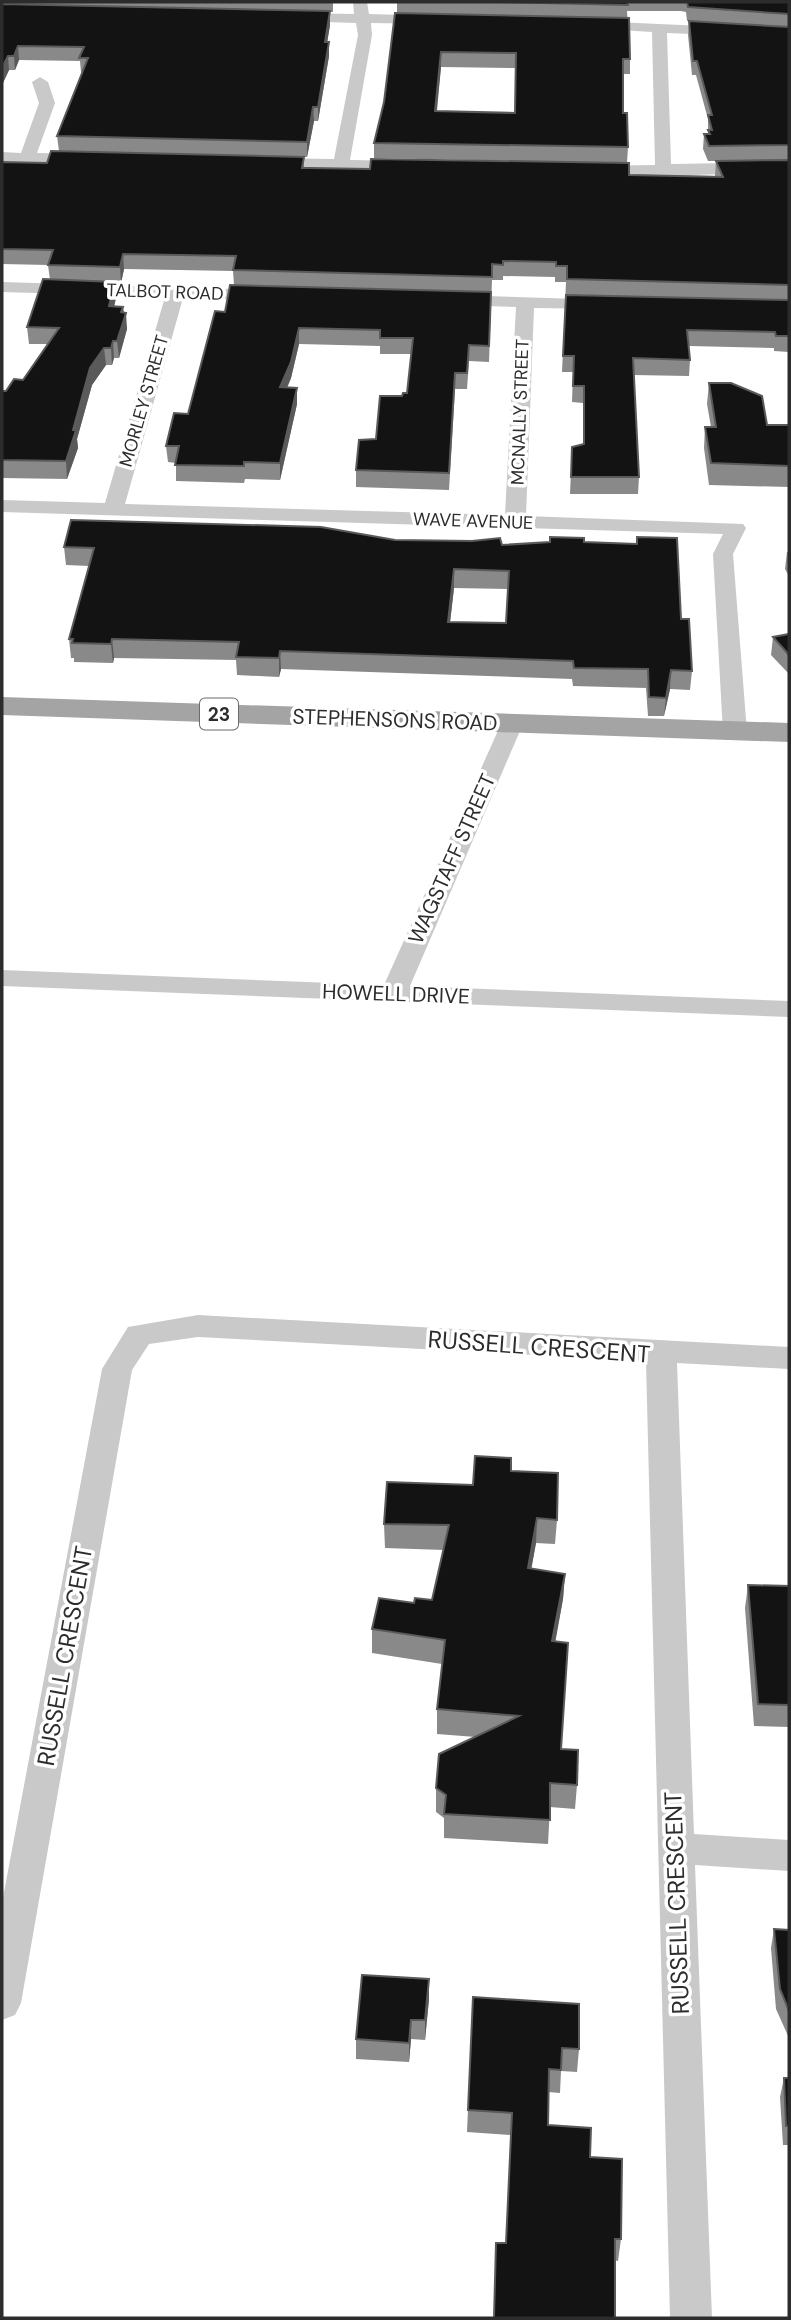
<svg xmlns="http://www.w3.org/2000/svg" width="791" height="2320" font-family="'DM Sans',sans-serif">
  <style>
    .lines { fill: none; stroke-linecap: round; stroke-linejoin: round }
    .minor { fill: #c9c9c9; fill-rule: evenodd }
    .primary { fill: #a4a4a4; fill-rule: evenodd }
    .wall { fill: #898989; fill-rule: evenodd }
    .shaded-wall { fill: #5a5a5a }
    .building { fill: #131313; stroke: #5a5a5a; stroke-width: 2; fill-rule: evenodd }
    .labels { text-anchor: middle; stroke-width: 7; stroke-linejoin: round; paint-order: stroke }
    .far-street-label { font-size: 18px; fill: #2c2c2c; stroke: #fff }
    .shield { fill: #fff; stroke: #6b6b6b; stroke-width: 2 }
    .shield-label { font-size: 19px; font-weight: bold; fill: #2c2c2c }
    .street-label { font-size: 21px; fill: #2c2c2c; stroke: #fff }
    .near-street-label { font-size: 24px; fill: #2c2c2c; stroke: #fff }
  </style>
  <rect width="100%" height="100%" fill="#fff"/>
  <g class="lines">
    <g class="minor">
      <path d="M353,2H367L369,14L433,16L440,20L433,24L371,23L372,35L350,160L409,161L417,166L409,171L261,166L259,163L267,158L334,159L358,35L356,23L292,21L285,17L292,13L354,14Z"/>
      <path d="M593,21L789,30V38L667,33L671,164L789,162V172L663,176L587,175L585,171L593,166L655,165L652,32L588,28L586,25L588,22Z"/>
      <path d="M40,77L48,82L55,103L37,153L87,154L93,156L95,159L93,162H2V152L21,153L39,103L32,82Z"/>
      <path d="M2,282L265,290L274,295L265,300L183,298L125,504L505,515L516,307L452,305L443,300L452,295L610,300L613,304L604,309L534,308L526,516L743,524L746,528L733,554L747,732L743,737H727L723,732L713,554L723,534L2,512V500L105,503L165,297L2,292Z"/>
      <path d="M512,717L520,719L523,724L410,986L789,1001V1017L2,986V970L384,985L501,724L504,719Z"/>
      <path d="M198,1315L789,1347V1369L677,1363L694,1834L789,1840V1871L695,1865L712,2318H670L646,1361L198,1337L149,1344L132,1370L21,2003L15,2015L2,2020V1903L102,1369L128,1327Z"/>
    </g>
    <path class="primary" d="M2,697L789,723V742L2,715Z"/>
  </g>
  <g class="wall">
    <path d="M2,2H333V12H330V25L327,42H329V56L318,121H314L307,157L59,151L57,136L82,72H81L80,61L19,60L15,70H9L2,85Z"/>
    <path d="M397,2H789V160L708,161L703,149L704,134H708V119L696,75H692L688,35L689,21H687L686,12L681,11H627L630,59V74H623V113L628,147L627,163L374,158V143L384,102L397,13ZM441,67L515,68V113L437,111Z"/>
    <path d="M304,157V168L715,176L716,161L789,160V352L774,351V348L689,346L690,360L689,376L633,375L639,477L638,494H570L572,447L583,444V403L572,402L573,372H562L566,282H555V277L503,276V280H492L489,362L469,361L467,389H455L449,490L356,487V470L402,396L407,393L411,354H380V346L299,344L291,378L287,388L297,404L280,480L245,479L244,483L176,481V463L168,462L166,446L188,414L234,285L233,271L124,269L121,283L115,282L116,298L114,307H123L127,329L119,358H114L112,365H106L92,385L77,439L78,448L67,479L2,478V391H6L23,380L47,344H29L27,327L50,280L48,265L2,264V162L47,163Z"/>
    <path d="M709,383L767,425H789V487L709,485L704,448L705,427H711L707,404Z"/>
    <path d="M637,537L681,619L692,671L690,690L670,689L664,716H648L646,688L573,686L572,679L281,669L279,677L237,675L236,660L114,658L113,663L74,662V658H71L69,639L89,566L66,565L64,547L395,540L502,545L584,542L637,544ZM454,588L508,589L506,623L450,622Z"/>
    <path d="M787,552H789V576L785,569Z"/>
    <path d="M789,634V674L771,655L773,637Z"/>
    <path d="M511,1471L557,1520L555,1544L536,1543L531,1569L565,1574L563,1599L555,1641L561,1749L577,1785L575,1809L550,1807L548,1844L444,1838V1818L436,1812V1788L476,1737L437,1734V1709L442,1664L372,1653V1629L414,1603L432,1600L444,1550L385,1548L384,1524Z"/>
    <path d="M748,1585L789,1586V1727L754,1726L745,1608Z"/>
    <path d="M774,1929L789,1930V2038L776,2009L771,1948Z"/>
    <path d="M473,1997L579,2049L577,2072L561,2071L560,2093L548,2092V2125L590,2157L621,2239L618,2261L506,2243L511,2135L467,2132Z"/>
    <path d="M429,1999L425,2040L411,2039L409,2062L356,2059V2039Z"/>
    <path d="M789,2069V2145H783L780,2097L784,2078H788Z"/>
  </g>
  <g class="shaded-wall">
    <path d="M330,11V25L325,56V42Z"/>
    <path d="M329,42V56L318,121V107Z"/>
    <path d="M18,46L19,60L15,70L14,56Z"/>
    <path d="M441,52V67L435,126V111Z"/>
    <path d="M8,56L9,70L2,85V68Z"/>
    <path d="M313,107L314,121L307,157V142Z"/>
    <path d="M123,254L124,269L121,283L120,267Z"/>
    <path d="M115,282L116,298L110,323L109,306Z"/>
    <path d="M123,307L124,319L126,313L127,329L119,358L117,341L121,312Z"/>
    <path d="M299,328V344L291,378L280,404V387Z"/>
    <path d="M113,341L114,358L112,365L111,348Z"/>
    <path d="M104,348L106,365L92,385L77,439L78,448L67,479L66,461L90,368Z"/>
    <path d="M297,388V404L280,480V463Z"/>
    <path d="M454,569V588L448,640V622Z"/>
    <path d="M112,639L114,658L113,663L111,644Z"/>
    <path d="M280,651L281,669L279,677V658Z"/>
    <path d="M671,670L670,689L664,716L666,698Z"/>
    <path d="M537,1518L536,1543L527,1593L528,1568Z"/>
    <path d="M565,1574L563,1599L551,1666L552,1641Z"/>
    <path d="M429,1979V1999L425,2040V2020Z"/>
    <path d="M411,2020V2039L409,2062V2043Z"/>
  </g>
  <g class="building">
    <path d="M496,2H627L628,5Z"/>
    <path d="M687,2H789V14L688,7Z"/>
    <path d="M2,4L330,11L325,42H329L318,107H313L307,142L57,136L88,58H79L84,47L18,46L14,56H8L2,68Z"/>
    <path d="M395,13L629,18L630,59H623V113H627L628,147L374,143L384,102ZM441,52L516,53L515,113L435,111Z"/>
    <path d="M689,21L789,27V145L709,146L704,134H710L708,130H712L708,115H712L697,61H693Z"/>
    <path d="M51,151L304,157L302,168H310L370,169L371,159L629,163V175L723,177L716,161L789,160V285L567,279V266H556V262L503,261V265L492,264V277L233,270L236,256L123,254L120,267L48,265L53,250L2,249V162L47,163Z"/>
    <path d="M43,279L115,282L109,306L123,307L121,312L126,313L117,341H113L111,348H104L90,368L73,430H76L66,461L2,460V391H6L14,379L23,380L59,328L27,327Z"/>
    <path d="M230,285L491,292L489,346L469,345L467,373H455L449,473L356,470L359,440L376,439L380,396H402L403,393H407L413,338H380V330L299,328L291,362L280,387L297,388L280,463L244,462V466L175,465L179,446H166L174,413L188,414L215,311L225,312Z"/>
    <path d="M566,295L789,300V336H776L775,332L687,330L690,360L633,358L639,477H571L572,447L584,444V386H573L574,356H563Z"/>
    <path d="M709,383H731L762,396L767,425H789V466L711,463L705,427H716Z"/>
    <path d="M71,520L321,527L395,540L472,541L500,538L502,545L550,542V537L584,538V542L637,544V537L677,538L681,619H689L692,671L671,670L666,698L649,697L648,669L574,668L573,661L280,651L279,658L236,657L239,642L112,639L111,644L72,643L73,639H69L94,548L64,547ZM454,569L509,571L506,623L448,622Z"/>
    <path d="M789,634V655L773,637Z"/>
    <path d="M475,1456L511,1458V1471L558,1473L557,1520L537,1518L528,1568L565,1574L552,1641L568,1643L561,1749L578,1750L577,1785L550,1783V1820L444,1814L446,1795L436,1788L439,1754L519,1716L437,1709L445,1640L372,1629L379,1598L414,1603L415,1598L432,1600L449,1525L384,1524L387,1482L473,1485Z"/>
    <path d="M748,1585L789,1586V1705L758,1704Z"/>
    <path d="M774,1929L789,1930V2011L780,1989Z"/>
    <path d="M362,1975L429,1979L425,2020H411L409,2043L356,2039Z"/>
    <path d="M473,1997L579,2004V2049L562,2048L561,2070L549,2069L548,2125L591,2128L590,2157L622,2159L621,2239H615V2318H494L496,2243H506L512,2113L468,2110Z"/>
    <path d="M784,2078H789V2126H786Z"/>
  </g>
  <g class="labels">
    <g class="far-street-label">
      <text transform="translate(165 292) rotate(2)" y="6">TALBOT ROAD</text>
      <text transform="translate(144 401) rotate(-74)" y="6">MORLEY STREET</text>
      <text transform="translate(520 412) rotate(-88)" y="6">MCNALLY STREET</text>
      <text transform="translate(473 521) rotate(2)" y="6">WAVE AVENUE</text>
    </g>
    <rect class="shield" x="200" y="698.5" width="38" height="31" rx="5"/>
    <g class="shield-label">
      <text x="219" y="721">23</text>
    </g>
    <g class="street-label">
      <text transform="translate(395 720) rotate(2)" y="7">STEPHENSONS ROAD</text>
      <text transform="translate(452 859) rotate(-66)" y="7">WAGSTAFF STREET</text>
      <text transform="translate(396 994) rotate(2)" y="7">HOWELL DRIVE</text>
    </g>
    <g class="near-street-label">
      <text transform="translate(539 1347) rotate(4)" y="8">RUSSELL CRESCENT</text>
      <text transform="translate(65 1656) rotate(-80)" y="8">RUSSELL CRESCENT</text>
      <text transform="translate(677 1903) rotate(-92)" y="8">RUSSELL CRESCENT</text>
    </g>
  </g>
  <rect width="791" height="2320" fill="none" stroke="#2c2c2c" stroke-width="7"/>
</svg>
